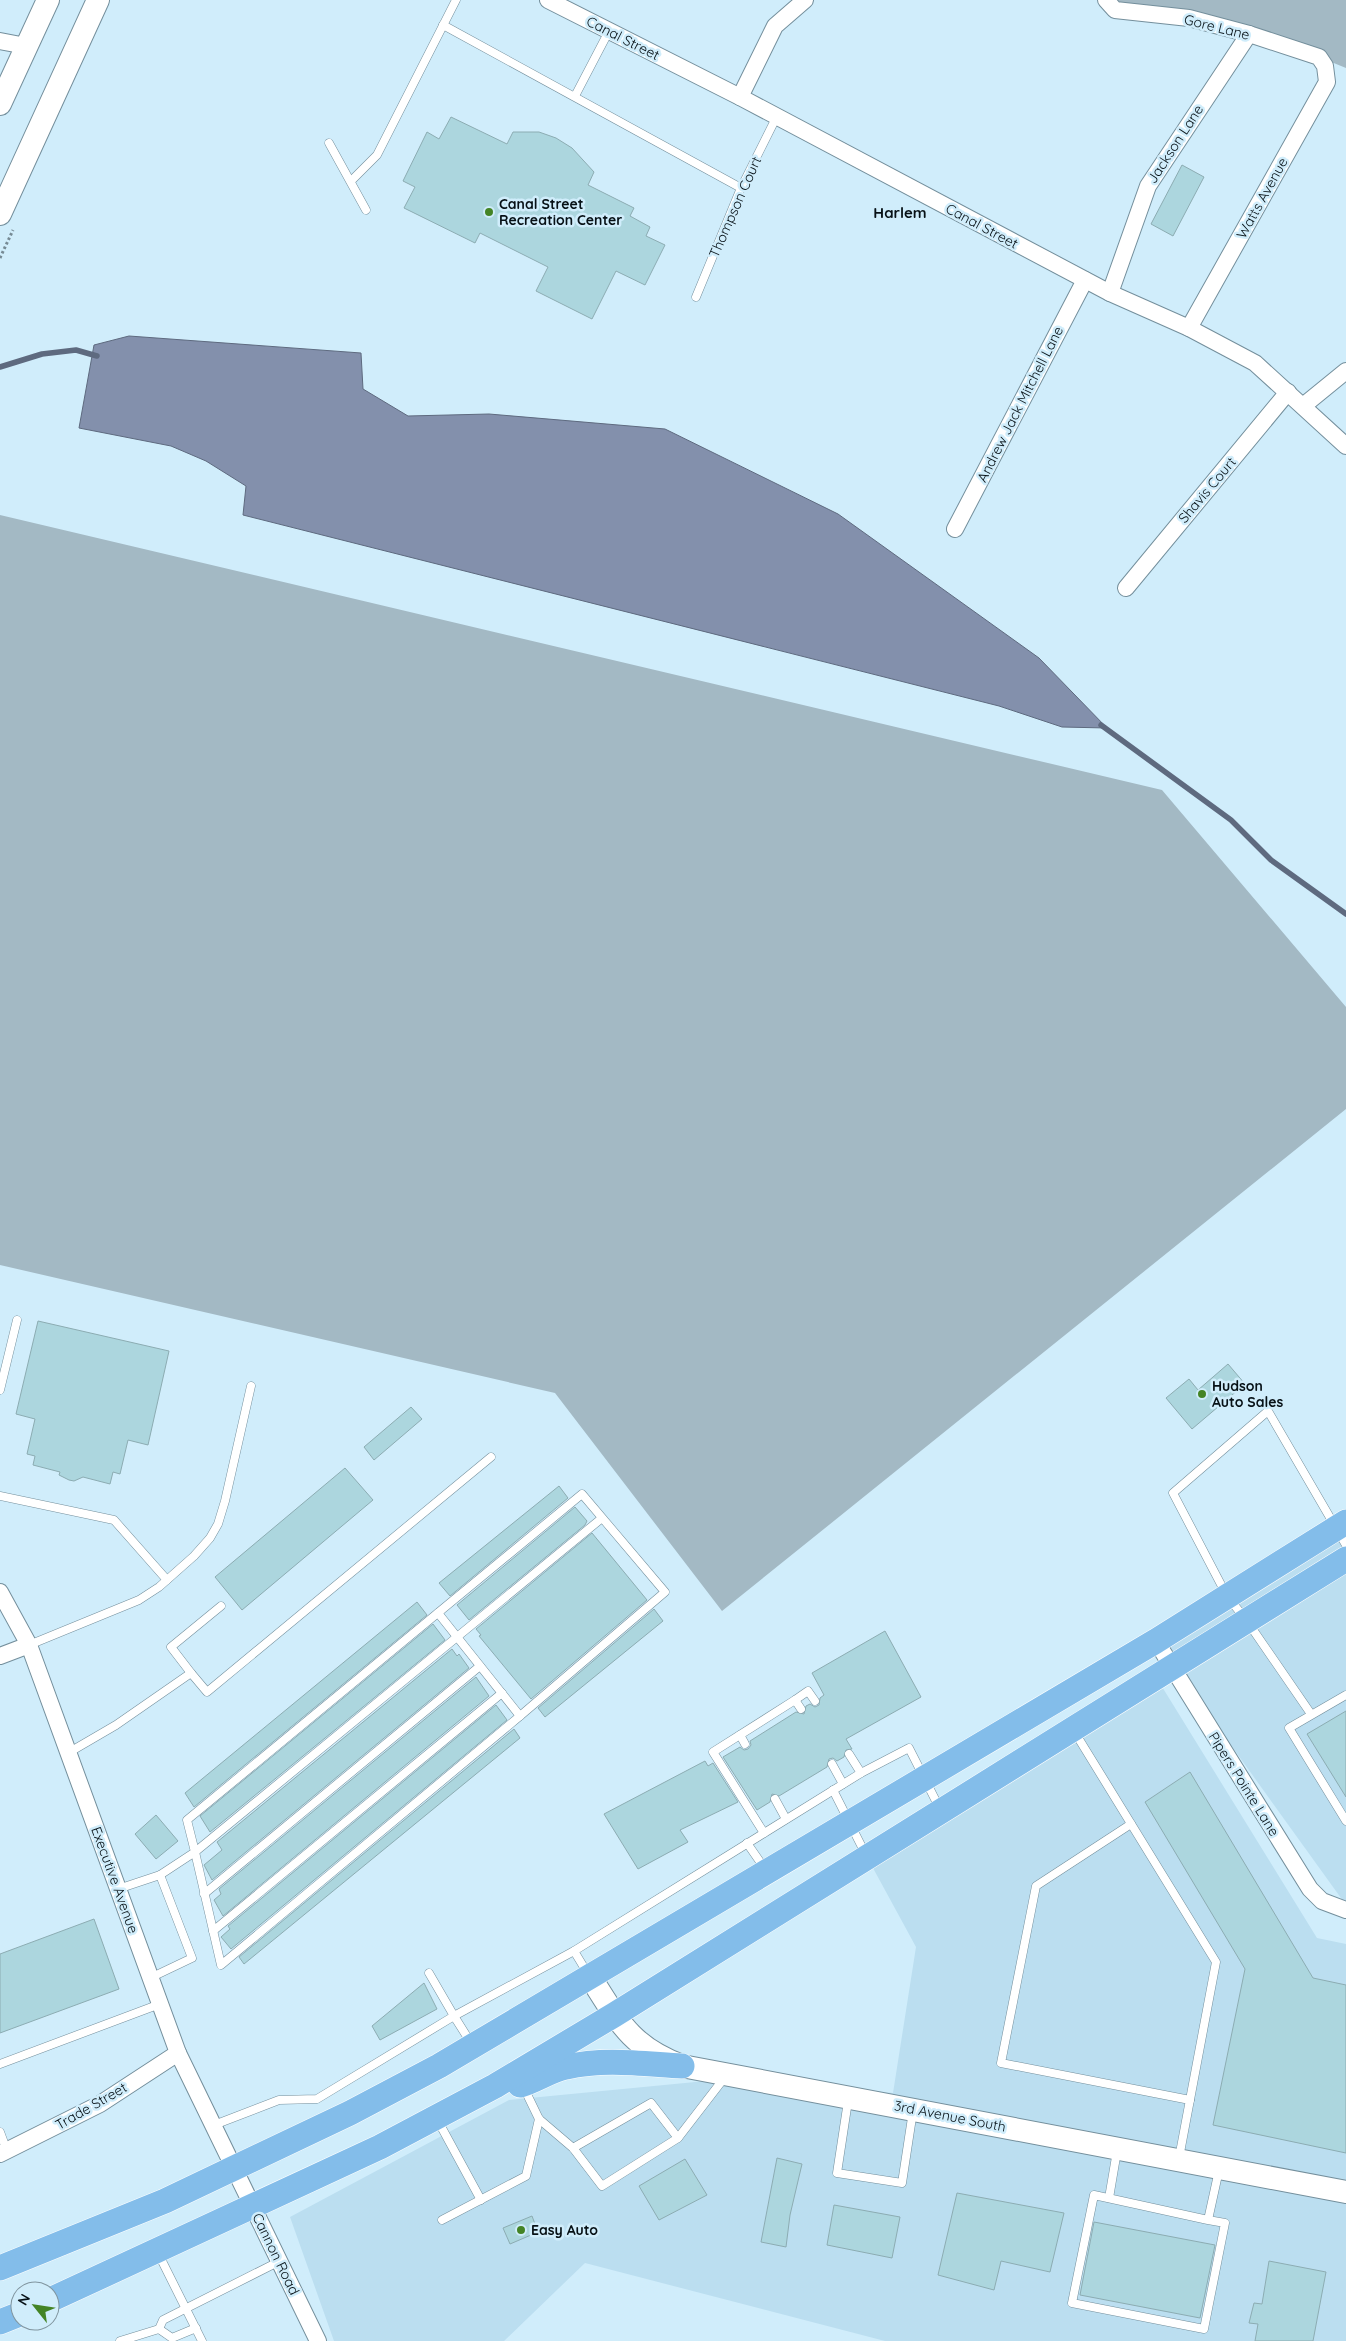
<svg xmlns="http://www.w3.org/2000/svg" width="1346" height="2341" font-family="Quicksand,sans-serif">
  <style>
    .built { fill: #bbdef0 }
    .green { fill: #a3b9c4 }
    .water { fill: #8390ac; stroke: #5e6a7f }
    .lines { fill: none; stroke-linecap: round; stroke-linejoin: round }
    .stream { stroke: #5e6a7f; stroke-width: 5.5 }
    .building { fill: #acd6de; stroke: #8cacb2 }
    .lane-casing { stroke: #748f9c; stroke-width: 9 }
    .street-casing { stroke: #748f9c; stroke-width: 18 }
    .secondary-casing { stroke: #748f9c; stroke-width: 24 }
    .primary-casing { stroke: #fff; stroke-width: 26 }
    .path { stroke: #768a94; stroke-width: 3; stroke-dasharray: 2.5 2.5; stroke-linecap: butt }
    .lane { stroke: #fff; stroke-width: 8 }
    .street { stroke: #fff; stroke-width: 16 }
    .secondary { stroke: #fff; stroke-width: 22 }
    .primary { stroke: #83bdea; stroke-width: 25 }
    .poi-dot { fill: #448425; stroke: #d0edfb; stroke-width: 2 }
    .labels { text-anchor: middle; stroke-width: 5; stroke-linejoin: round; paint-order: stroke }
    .street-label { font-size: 14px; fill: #071116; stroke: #d0edfb }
    .poi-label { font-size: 14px; font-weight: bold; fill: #071116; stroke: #d0edfb; text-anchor: start }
    .neighbourhood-label { font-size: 15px; font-weight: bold; fill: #071116; stroke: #d0edfb }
  </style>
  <rect width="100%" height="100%" fill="#d0edfb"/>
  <g class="built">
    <path d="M1346,1524V1905L1156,1641Z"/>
    <path d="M1156,1677L1317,1938L1346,1944V2341H885L585,2263L504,2341H334L290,2217L509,2100L747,2077L893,2093L916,1947L867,1857Z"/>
  </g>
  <g class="green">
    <path d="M1106,0H1346V68L1319,57Z"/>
    <path d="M0,515L1162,790L1346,1007V1109L722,1611L555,1393L0,1265Z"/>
  </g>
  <path class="water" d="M129,336L361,353L363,389L408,416L489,414L665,429L838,514L1039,658L1107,728L1062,727L999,706L243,515L246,486L206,461L171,446L79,428L94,345Z"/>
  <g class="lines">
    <g class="stream">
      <path d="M0,367L42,354L76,350L97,356"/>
      <path d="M1101,725L1231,820L1271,860L1346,914"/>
    </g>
  </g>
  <g class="building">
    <path d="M451,117L507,144L513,132H539L556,138L572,148L594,172L588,185L634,208L630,216L650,227L646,236L665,245L645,285L616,271L592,319L536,291L548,267L480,233L475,243L404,208L415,187L403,181L427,132L439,139Z"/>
    <path d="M1182,165L1204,177L1173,236L1151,224Z"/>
    <path d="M38,1321L169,1351L148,1445L128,1440L120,1474L113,1472L110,1484L83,1477L74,1481L69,1480L59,1475L60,1472L33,1465L35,1456L27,1454L35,1419L16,1414Z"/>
    <path d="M1228,1364L1245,1384L1192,1429L1166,1398L1189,1379L1198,1390Z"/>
    <path d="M411,1407L422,1419L374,1460L364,1447Z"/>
    <path d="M345,1468L373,1500L242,1610L215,1577Z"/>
    <path d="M559,1486L568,1498L450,1596L439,1583Z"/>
    <path d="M575,1507L587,1521L585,1525L469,1620L457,1605Z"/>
    <path d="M592,1533L647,1600L531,1699L479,1636L481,1635L476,1629Z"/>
    <path d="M417,1602L427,1615L194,1807L185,1793Z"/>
    <path d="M654,1609L663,1621L545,1717L538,1708Z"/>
    <path d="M433,1624L445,1640L210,1832L200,1816Z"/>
    <path d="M885,1631L921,1697L846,1739L852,1749L846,1750L844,1757L837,1761L833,1758L829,1759L827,1767L779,1796L772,1794L770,1802L757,1810L723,1757L740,1747L744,1750L748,1749L751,1745L750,1741L796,1712L804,1714L806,1706L810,1704L815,1707L819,1705L820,1698L824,1695L812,1673Z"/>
    <path d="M452,1649L457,1656L459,1654L469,1668L212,1880L204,1865L222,1850L217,1842Z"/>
    <path d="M476,1677L489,1696L223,1916L214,1900L221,1894L219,1889Z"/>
    <path d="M496,1705L507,1720L231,1949L221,1937L230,1929L228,1926Z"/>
    <path d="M1346,1711V1797L1307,1734Z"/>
    <path d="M514,1729L520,1738L244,1964L239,1957Z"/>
    <path d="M705,1761L708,1766L713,1763L738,1802L680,1830L688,1842L638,1869L604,1814Z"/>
    <path d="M1190,1772L1313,1978L1346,1985V2153L1213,2125L1245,1969L1145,1802Z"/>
    <path d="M156,1815L178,1841L156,1859L135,1834Z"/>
    <path d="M94,1919L119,1989L0,2033V1954Z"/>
    <path d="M424,1983L437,2009L380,2040L372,2026Z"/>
    <path d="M777,2158L802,2164L790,2215L786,2247L761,2242Z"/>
    <path d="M685,2159L707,2195L659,2220L639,2186Z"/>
    <path d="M957,2193L1064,2213L1050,2272L1001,2261L994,2290L938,2275Z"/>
    <path d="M834,2205L900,2217L892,2258L827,2245Z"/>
    <path d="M532,2216L538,2232L510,2244L503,2228Z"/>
    <path d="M1094,2222L1215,2245L1200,2318L1080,2295Z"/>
    <path d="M1269,2261L1326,2272L1313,2341H1255L1258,2324L1249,2323L1254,2303L1262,2304Z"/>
  </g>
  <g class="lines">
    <g class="lane-casing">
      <g id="lane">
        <path d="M443,25L741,188"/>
        <path d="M575,96L609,31"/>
        <path d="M329,143L366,210"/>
        <path d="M351,181L377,155L456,0"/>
        <path d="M696,297L741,188L776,118"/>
        <path d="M0,1390L17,1320"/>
        <path d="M0,1496L114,1520L167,1580"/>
        <path d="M438,1613L520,1716"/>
        <path d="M29,1645L139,1600L159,1587L194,1556L210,1538L218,1524L225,1501L251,1386"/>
        <path d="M191,1673L171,1647L221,1606"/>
        <path d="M1346,1695L1289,1728L1346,1821"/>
        <path d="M795,1700L808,1691L815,1701"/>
        <path d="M1311,1714L1247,1621L1227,1596L1173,1493L1268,1411L1346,1545"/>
        <path d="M1074,1731L1216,1962L1179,2158"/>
        <path d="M740,1735L745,1744"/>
        <path d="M68,1753L116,1725L191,1673L207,1692L491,1457"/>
        <path d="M849,1754L861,1773"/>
        <path d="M832,1764L843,1784"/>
        <path d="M833,1790L866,1855"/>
        <path d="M775,1799L786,1819"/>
        <path d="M1131,1824L1036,1886L1001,2063L1190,2100"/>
        <path d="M764,1833L713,1752L795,1700L801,1709"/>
        <path d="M747,1843L765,1869"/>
        <path d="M160,1875L195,1852L221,1965L520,1716L665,1592L582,1494L187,1820L195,1852L602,1518"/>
        <path d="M118,1889L160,1875L192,1958L150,1978"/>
        <path d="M204,1894L480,1666"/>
        <path d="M213,1931L502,1693"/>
        <path d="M429,1973L454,2016L574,1951"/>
        <path d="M588,1974L574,1951L861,1773L909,1748L940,1809"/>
        <path d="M0,2064L160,2004"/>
        <path d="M524,2088L539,2119L573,2148L602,2186L678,2138L725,2077"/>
        <path d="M848,2101L837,2173L902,2183L913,2111"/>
        <path d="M437,2119L481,2200"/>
        <path d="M214,2125L279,2100L317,2099L454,2016L471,2043"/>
        <path d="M0,2132L7,2151"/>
        <path d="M573,2148L651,2103L678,2138"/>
        <path d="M1109,2198L1117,2151"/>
        <path d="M442,2220L526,2176L539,2119"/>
        <path d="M1208,2220L1225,2223L1204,2329L1072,2303L1094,2195L1208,2220L1219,2170"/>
        <path d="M158,2253L202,2341"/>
        <path d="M159,2329L172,2338L196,2328"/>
        <path d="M120,2341L159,2329L163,2320L280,2261"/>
      </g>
    </g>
    <g class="street-casing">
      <g id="street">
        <path d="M548,0L740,97L1110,293L1189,328L1255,363L1346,446"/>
        <path d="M1106,0L1115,10L1189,18L1249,34L1319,57L1325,66L1327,82L1189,328"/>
        <path d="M0,41L26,46"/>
        <path d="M740,97L775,26L805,0"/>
        <path d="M1110,293L1148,186L1249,34"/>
        <path d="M1303,406L1346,371"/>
        <path d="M955,529L1085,280"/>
        <path d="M1126,588L1288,392"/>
        <path d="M0,1592L29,1645L178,2053L318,2341"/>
        <path d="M1156,1641L1310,1889L1322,1901L1346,1910"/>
        <path d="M0,1656L29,1645"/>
        <path d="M0,2154L100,2104L178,2053"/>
      </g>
    </g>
    <g class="secondary-casing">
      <g id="secondary">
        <path d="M0,104L48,0"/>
        <path d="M0,214L98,0"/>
        <path d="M591,1978C619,2022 631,2047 682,2066L1346,2192"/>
      </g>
    </g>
    <g class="primary-casing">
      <g id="primary">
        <path d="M520,2085C536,2081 550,2070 566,2067C604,2058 645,2064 682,2066"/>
        <path d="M0,2268L165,2201L350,2113L439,2066L1156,1641L1346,1522"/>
        <path d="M50,2300L380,2147L495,2086L614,2015L1346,1559"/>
        <path d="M0,2322L20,2314"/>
      </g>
    </g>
    <path class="path" d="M0,258L13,230"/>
    <use href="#lane" class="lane"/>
    <use href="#street" class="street"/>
    <use href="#secondary" class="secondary"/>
    <use href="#primary" class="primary"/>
  </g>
  <g class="poi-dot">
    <circle cx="489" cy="212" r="5"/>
    <circle cx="1202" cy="1394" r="5"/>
    <circle cx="521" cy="2230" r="5"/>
  </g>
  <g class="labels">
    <g class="street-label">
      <text transform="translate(1217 27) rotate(14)" y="5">Gore Lane</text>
      <text transform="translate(623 38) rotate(27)" y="5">Canal Street</text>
      <text transform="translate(1175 144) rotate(-57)" y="5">Jackson Lane</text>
      <text transform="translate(1262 198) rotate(-61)" y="5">Watts Avenue</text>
      <text transform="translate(735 207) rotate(-66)" y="5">Thompson Court</text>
      <text transform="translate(982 226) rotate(28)" y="5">Canal Street</text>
      <text transform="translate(1020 404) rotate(-63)" y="5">Andrew Jack Mitchell Lane</text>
      <text transform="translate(1207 490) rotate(-50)" y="5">Shavis Court</text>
      <text transform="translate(1244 1784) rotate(58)" y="5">Pipers Pointe Lane</text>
      <text transform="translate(115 1880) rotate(70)" y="5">Executive Avenue</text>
      <text transform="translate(91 2106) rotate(-30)" y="5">Trade Street</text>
      <text transform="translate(950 2116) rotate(11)" y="5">3rd Avenue South</text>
      <text transform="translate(276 2254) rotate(64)" y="5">Cannon Road</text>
    </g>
    <g class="poi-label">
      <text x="499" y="209">Canal Street<tspan x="499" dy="16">Recreation Center</tspan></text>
      <text x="1212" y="1391">Hudson<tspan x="1212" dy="16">Auto Sales</tspan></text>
      <text x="531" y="2235">Easy Auto</text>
    </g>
    <g class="neighbourhood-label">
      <text x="900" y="218">Harlem</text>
    </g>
  </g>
  <g transform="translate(35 2306) rotate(300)"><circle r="24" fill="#d0edfb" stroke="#80959f"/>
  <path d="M0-4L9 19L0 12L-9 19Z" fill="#448425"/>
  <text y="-8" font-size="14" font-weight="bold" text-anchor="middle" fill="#071116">N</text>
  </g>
</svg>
